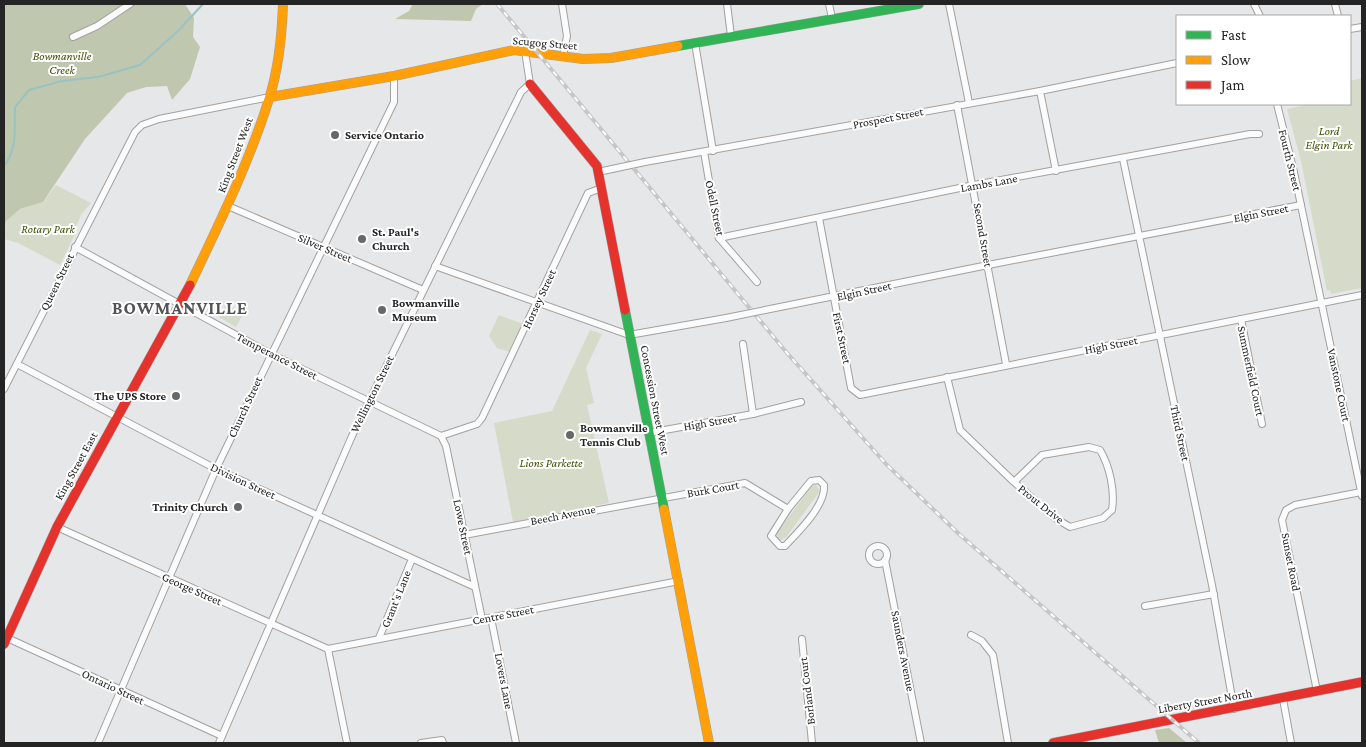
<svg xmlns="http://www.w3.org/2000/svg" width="1366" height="747" font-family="'Crimson Pro',serif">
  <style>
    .green { fill: #d5dbc8 }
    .forest { fill: #c0c7af }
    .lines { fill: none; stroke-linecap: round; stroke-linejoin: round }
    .stream { stroke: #98c3c5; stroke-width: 2 }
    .street-casing { stroke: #a1a1a2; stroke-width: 8 }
    .fast-casing { stroke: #a1a1a2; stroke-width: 10 }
    .slow-casing { stroke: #a1a1a2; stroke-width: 10 }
    .jam-casing { stroke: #a1a1a2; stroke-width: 10 }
    .street { stroke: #fbfbfc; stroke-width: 6 }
    .fast { stroke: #30b455; stroke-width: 9 }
    .slow { stroke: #ff9f0a; stroke-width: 9 }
    .jam { stroke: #e5322d; stroke-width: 9 }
    .rail-casing { stroke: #c6c6c7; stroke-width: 4 }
    .rail { stroke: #fff; stroke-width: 2; stroke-dasharray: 5.5; stroke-linecap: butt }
    .street-bridge-casing { stroke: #a1a1a2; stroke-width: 8; stroke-linecap: butt }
    .street-bridge { stroke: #fbfbfc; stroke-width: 6 }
    .poi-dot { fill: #686869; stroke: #fff; stroke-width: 2 }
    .labels { text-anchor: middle; stroke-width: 4; stroke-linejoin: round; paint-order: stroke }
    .street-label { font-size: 12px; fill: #242425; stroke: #fff }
    .park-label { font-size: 12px; font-style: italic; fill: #404e02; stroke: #fff }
    .poi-label { font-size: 12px; font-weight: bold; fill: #242425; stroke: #fff; text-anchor: start }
    .district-label { font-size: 18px; font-weight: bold; letter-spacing: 1px; fill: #535355; stroke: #fff }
  </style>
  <rect width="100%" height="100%" fill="#e6e7e8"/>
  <g class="green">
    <path d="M1362,78V288L1331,294L1330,290L1327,291L1301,161L1287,109L1310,104H1350V81Z"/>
    <path d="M56,185L91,203L81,215L75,229L74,236L60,265L18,243L4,239V223L20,209L43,202Z"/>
    <path d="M226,304L243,314L236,327L219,317Z"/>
    <path d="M499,315L523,324L510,352L497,348L489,336Z"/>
    <path d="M590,330L602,334L586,368L594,403L587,405L609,503L513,522L494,423L552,411Z"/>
    <path d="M816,485L820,491L787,536L780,541L776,534L812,486Z"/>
  </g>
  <g class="forest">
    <path d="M4,4H185L194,18L193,37L200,47L190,79L172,100L167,86L146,87L127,93L85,139L43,202L20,209L4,223Z"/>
    <path d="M413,4H483L476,9L471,21L395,19L409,11Z"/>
    <path d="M1169,728L1187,743H1159L1155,730Z"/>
  </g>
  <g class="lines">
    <path class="stream" d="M4,166C18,148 14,128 15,107L29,90L62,81L98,77L140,65L178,31L203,4"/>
    <g class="street-casing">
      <g id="street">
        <path d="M562,4L567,36L563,56"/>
        <path d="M727,4L731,36"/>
        <path d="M829,4L832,18"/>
        <path d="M949,4L969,103"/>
        <path d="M1254,4L1260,16"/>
        <path d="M1335,4L1338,16"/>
        <path d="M1350,29L1362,27"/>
        <path d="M73,37L97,26L130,4"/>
        <path d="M695,43L713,151"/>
        <path d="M1040,91L1056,171"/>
        <path d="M1277,104L1294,172L1362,496"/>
        <path d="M957,105L1006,364"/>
        <path d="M704,152L719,238L757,282"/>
        <path d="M1123,159L1212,585L1234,709"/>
        <path d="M645,162L1040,91L1177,63"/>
        <path d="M598,172L612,169"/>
        <path d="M228,206L423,290"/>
        <path d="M819,218L851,388L860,395L1362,295"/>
        <path d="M719,238L974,185L1250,134H1259"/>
        <path d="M75,247L271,354L441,436"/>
        <path d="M435,266L629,335L726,318"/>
        <path d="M775,308L988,265L1301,205"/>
        <path d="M1241,319L1262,424"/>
        <path d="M743,344L753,414"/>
        <path d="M17,364L216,469L475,587"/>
        <path d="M947,377L960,430L1014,482L1055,518L1070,527L1103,518L1112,510C1115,491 1110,467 1100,450L1089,447L1042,455L1014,482"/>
        <path d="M4,389L135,132L142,125L159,119L270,97"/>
        <path d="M648,433L753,414L801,402"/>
        <path d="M441,436L477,424L482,418L588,193L602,188"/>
        <path d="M441,436L446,446L482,619"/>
        <path d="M819,480L824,485C826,505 799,531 785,546H780L771,536L788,509L811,481Z"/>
        <path d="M57,527L328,649"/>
        <path d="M464,535L745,483L788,509"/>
        <circle cx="878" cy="555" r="9"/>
        <path d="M885,560L921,743"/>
        <path d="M1145,606L1214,594"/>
        <path d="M491,618L516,743"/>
        <path d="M971,635L982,641L993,655L1008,743"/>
        <path d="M5,637L222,736"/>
        <path d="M379,638L412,559"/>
        <path d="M802,639L812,743"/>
        <path d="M328,649L679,581"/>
        <path d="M328,649L347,743"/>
        <path d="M1317,691L1282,520L1286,510L1295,505L1361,492"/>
        <path d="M1283,699L1291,743"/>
        <path d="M98,743L216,469L394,102V76"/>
        <path d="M219,743L352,436L521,92L530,84L525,51"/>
        <path d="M421,743L442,740L443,743"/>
      </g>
    </g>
    <g class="fast-casing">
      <g id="fast">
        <path d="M678,46L919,4"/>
        <path d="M625,310L664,509"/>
      </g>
    </g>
    <g class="slow-casing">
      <g id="slow">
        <path d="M270,97L394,76L514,50L583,59L611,58L678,46"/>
        <path d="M190,285C219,224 249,163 269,99C278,71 282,33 283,4"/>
        <path d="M664,509L709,743"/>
      </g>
    </g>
    <g class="jam-casing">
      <g id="jam">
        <path d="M530,84L597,166L625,310"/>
        <path d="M4,644L57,527L190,285"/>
        <path d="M1053,743L1362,682"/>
      </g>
    </g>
    <use href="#street" class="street"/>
    <use href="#fast" class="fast"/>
    <use href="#slow" class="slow"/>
    <use href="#jam" class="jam"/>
    <g class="rail-casing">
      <path id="rail" d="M497,4L787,353L886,464L959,534L1199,743"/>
    </g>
    <use href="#rail" class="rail"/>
    <g class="street-bridge-casing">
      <g id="street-bridge">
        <path d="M612,169L645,162"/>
        <path d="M726,318L775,308"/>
      </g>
    </g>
    <use href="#street-bridge" class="street-bridge"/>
  </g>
  <g class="poi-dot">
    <circle cx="335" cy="135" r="5"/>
    <circle cx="362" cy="239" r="5"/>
    <circle cx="382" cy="310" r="5"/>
    <circle cx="176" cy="396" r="5"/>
    <circle cx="570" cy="435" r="5"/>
    <circle cx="238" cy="507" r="5"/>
  </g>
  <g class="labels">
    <g class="street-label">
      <text transform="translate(545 43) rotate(5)" y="4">Scugog Street</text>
      <text transform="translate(888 118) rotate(-11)" y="4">Prospect Street</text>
      <text transform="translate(235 155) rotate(-69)" y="4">King Street West</text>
      <text transform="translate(1290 160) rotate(76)" y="4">Fourth Street</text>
      <text transform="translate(989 183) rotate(-10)" y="4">Lambs Lane</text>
      <text transform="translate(715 208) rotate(78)" y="4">Odell Street</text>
      <text transform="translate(1261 213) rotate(-11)" y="4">Elgin Street</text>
      <text transform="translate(983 235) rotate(80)" y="4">Second Street</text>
      <text transform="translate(325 248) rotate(23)" y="4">Silver Street</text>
      <text transform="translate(57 282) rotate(-64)" y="4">Queen Street</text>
      <text transform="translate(864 291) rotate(-12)" y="4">Elgin Street</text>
      <text transform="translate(539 299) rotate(-65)" y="4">Horsey Street</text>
      <text transform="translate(842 338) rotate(78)" y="4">First Street</text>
      <text transform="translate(1111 345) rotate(-11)" y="4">High Street</text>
      <text transform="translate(277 356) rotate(27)" y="4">Temperance Street</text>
      <text transform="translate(1251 371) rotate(78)" y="4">Summerfield Court</text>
      <text transform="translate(1339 385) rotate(78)" y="4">Vanstone Court</text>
      <text transform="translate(372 394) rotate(-64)" y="4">Wellington Street</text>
      <text transform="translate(655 400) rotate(79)" y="4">Concession Street West</text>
      <text transform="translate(245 407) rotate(-65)" y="4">Church Street</text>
      <text transform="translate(710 422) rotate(-10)" y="4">High Street</text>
      <text transform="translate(1180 433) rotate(78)" y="4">Third Street</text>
      <text transform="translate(76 466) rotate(-61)" y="4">King Street East</text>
      <text transform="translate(243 481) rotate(25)" y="4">Division Street</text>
      <text transform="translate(713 489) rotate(-10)" y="4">Burk Court</text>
      <text transform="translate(1041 504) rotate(39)" y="4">Prout Drive</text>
      <text transform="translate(563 515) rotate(-11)" y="4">Beech Avenue</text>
      <text transform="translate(463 527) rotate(78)" y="4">Lowe Street</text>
      <text transform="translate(1291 562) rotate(79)" y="4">Sunset Road</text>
      <text transform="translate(192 589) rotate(24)" y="4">George Street</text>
      <text transform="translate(396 599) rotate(-68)" y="4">Grant's Lane</text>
      <text transform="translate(503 615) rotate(-11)" y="4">Centre Street</text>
      <text transform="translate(903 651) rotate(79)" y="4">Saunders Avenue</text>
      <text transform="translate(504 681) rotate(79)" y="4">Lovers Lane</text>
      <text transform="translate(113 687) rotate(25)" y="4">Ontario Street</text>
      <text transform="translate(807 691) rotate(-97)" y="4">Borland Court</text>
      <text transform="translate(1205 701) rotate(-10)" y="4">Liberty Street North</text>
    </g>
    <g class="park-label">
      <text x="62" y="60">Bowmanville<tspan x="62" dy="14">Creek</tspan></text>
      <text x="1329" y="135">Lord<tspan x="1329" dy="14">Elgin Park</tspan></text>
      <text x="48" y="233">Rotary Park</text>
      <text x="551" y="467">Lions Parkette</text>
    </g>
    <g class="poi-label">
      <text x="345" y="139">Service Ontario</text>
      <text x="372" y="236">St. Paul's<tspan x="372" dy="14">Church</tspan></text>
      <text x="392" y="307">Bowmanville<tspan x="392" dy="14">Museum</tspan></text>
      <text x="166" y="400" text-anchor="end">The UPS Store</text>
      <text x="580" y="432">Bowmanville<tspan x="580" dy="14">Tennis Club</tspan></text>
      <text x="228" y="511" text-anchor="end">Trinity Church</text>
    </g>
    <g class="district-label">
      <text x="180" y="314">BOWMANVILLE</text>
    </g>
  </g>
  <rect width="1366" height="747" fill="none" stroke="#242425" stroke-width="10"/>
  <rect x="1176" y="15" width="175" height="90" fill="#ffffff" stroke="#a7a7a8"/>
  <rect x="1186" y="31" width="25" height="8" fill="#30b455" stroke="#a7a7a8"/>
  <text x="1221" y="40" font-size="15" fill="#242425">Fast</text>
  <rect x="1186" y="56" width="25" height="8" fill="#ff9f0a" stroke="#a7a7a8"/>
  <text x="1221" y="65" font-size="15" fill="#242425">Slow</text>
  <rect x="1186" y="81" width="25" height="8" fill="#e5322d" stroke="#a7a7a8"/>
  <text x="1221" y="90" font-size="15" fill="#242425">Jam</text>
</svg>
